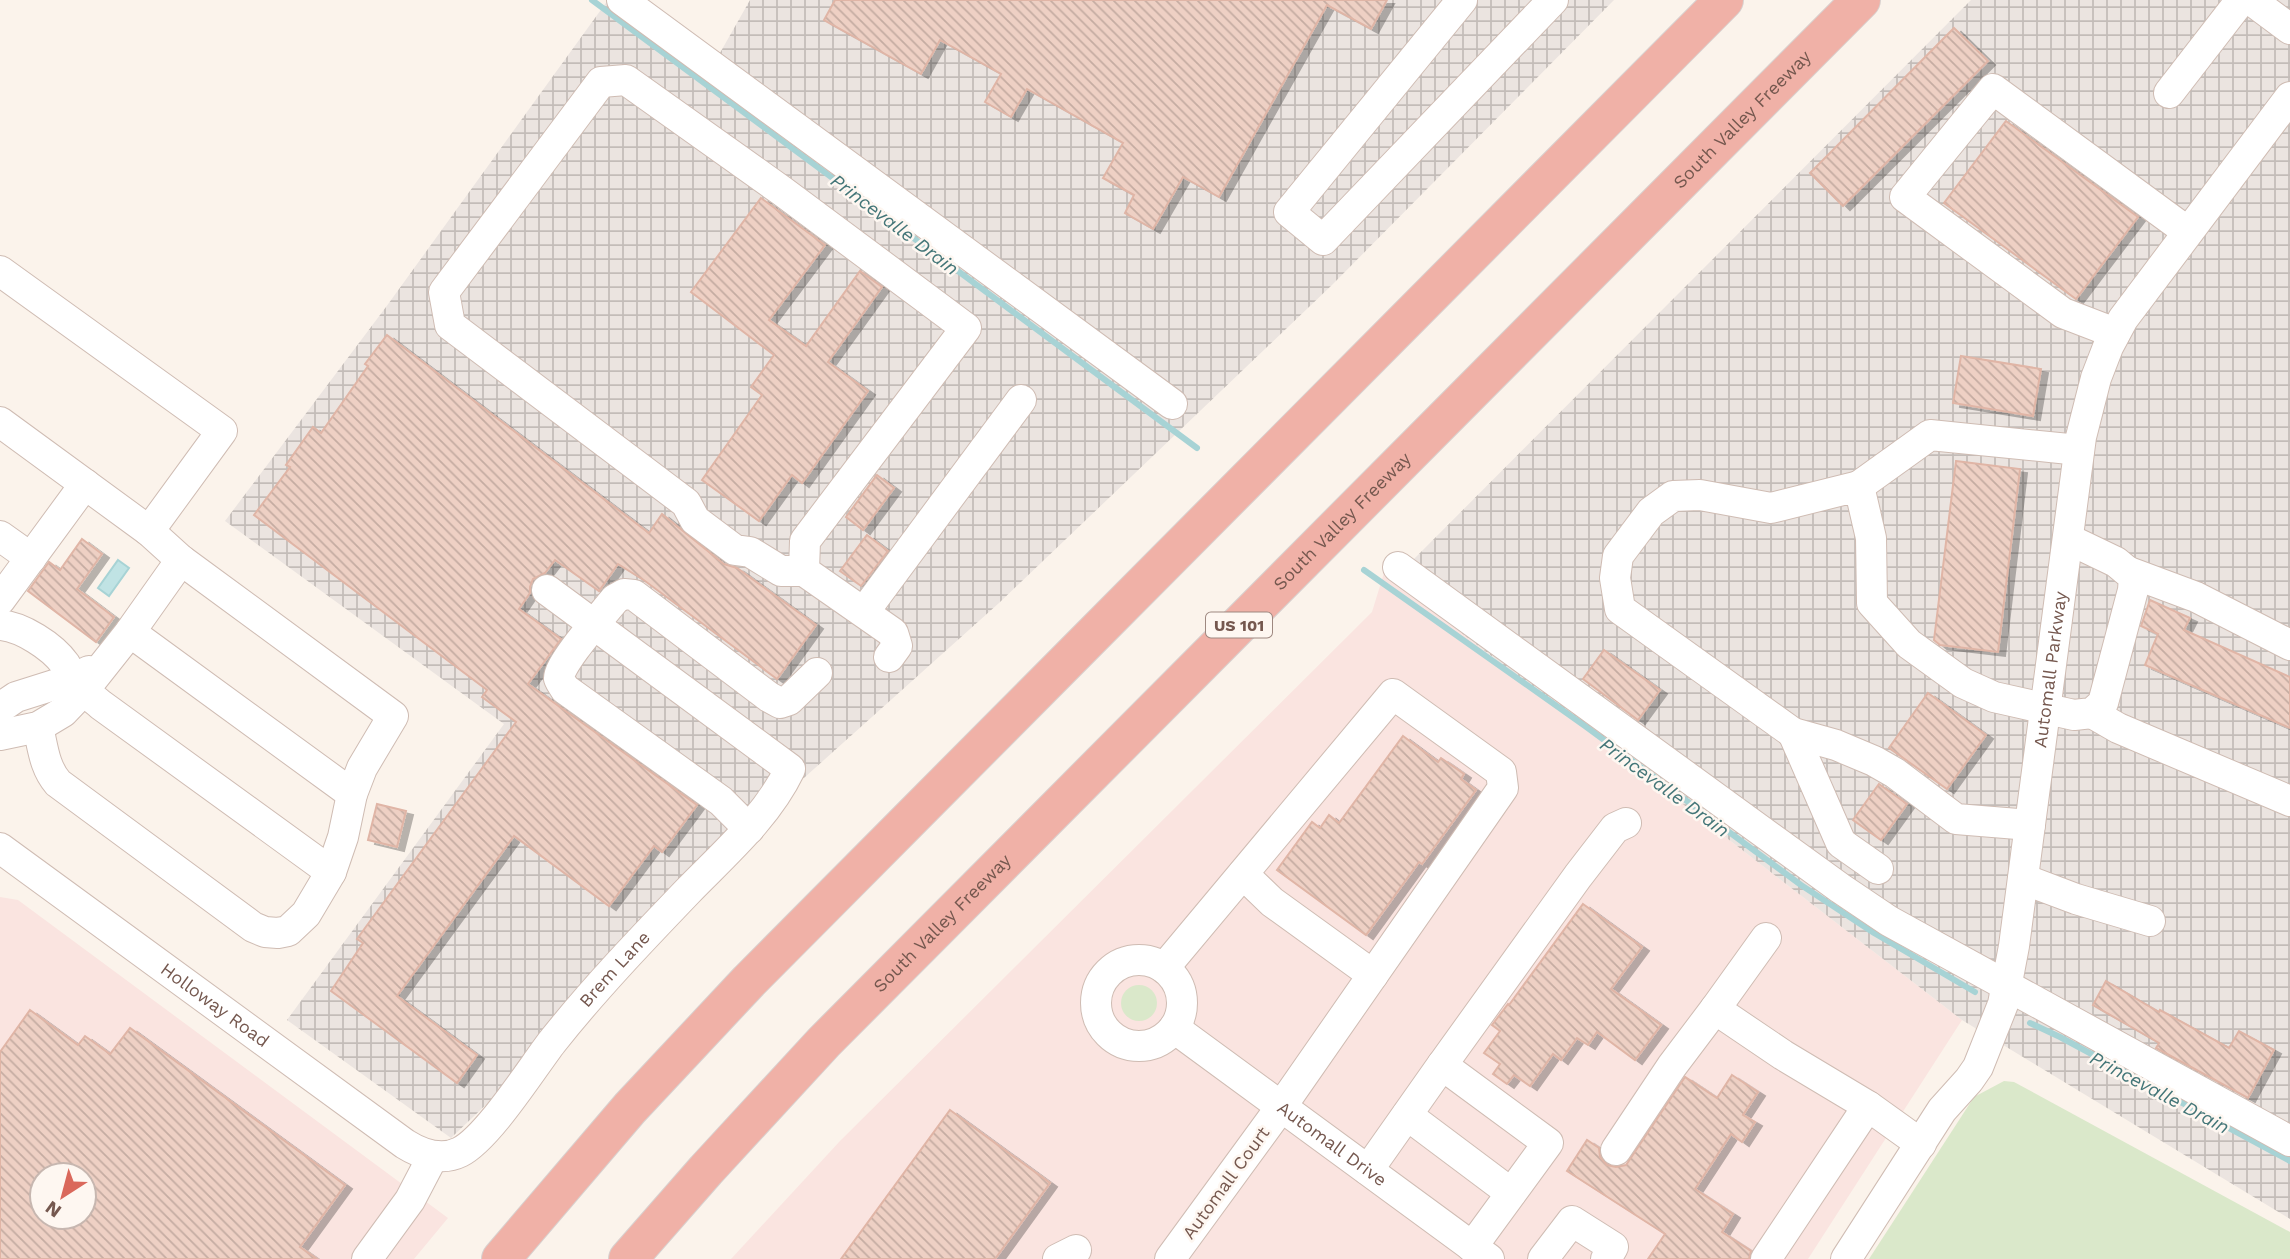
<svg xmlns="http://www.w3.org/2000/svg" width="2290" height="1259" font-family="'Work Sans',sans-serif">
  <style>
    .commercial { fill: #fae4e0; fill-rule: evenodd }
    .industrial { fill: url(#industrial-grid) }
    .grass { fill: #dae8ca }
    .water { fill: #c0e3e4; stroke: #a7d3d5; stroke-width: 2 }
    .lines { fill: none; stroke-linecap: round; stroke-linejoin: round }
    .stream { stroke: #a7d3d5; stroke-width: 6 }
    .building { fill: url(#building-back-hatch); stroke: #e0b5a6; stroke-width: 2; fill-rule: evenodd; filter: url(#shadow) }
    .minor-casing { stroke: #cfbcb3; stroke-width: 32 }
    .highway-casing { stroke: #d8d0ce; stroke-width: 40 }
    .minor { stroke: #fff; stroke-width: 30 }
    .highway { stroke: #f0b1a7; stroke-width: 38 }
    .labels { text-anchor: middle; stroke-width: 5; stroke-linejoin: round; paint-order: stroke }
    .shield { fill: #fef7f1; stroke: #9e8880; stroke-width: 2 }
    .shield-label { font-size: 16px; font-weight: bold; fill: #75584f }
    .street-label { font-size: 18px; fill: #75584f; stroke: #fef7f1 }
    .water-label { font-size: 19px; font-style: italic; fill: #447678; stroke: #fef7f1 }
  </style>
  <defs>
    <pattern id="industrial-grid" width="8" height="8" patternUnits="userSpaceOnUse" patternTransform="scale(1.75)"><rect width="8" height="8" fill="#ebe4e0"/><path d="M0 4h8M4 0v8" fill="none" stroke="#c3bcb8"/></pattern>
    <pattern id="building-back-hatch" width="6" height="6" patternUnits="userSpaceOnUse" patternTransform="scale(1.75)"><rect width="6" height="6" fill="#eed0c4"/><path d="M-1 5l2 2M0 0l6 6M5-1l2 2" fill="none" stroke="#c5aca2"/></pattern>
    <filter id="shadow"><feDropShadow dx="7" dy="4" stdDeviation="0" flood-color="#0004"/></filter>
  </defs>
  <rect width="100%" height="100%" fill="#fbf3eb"/>
  <g class="commercial">
    <path d="M1384,573L1962,1020L1808,1259H731L840,1141L1372,612Z"/>
    <path d="M0,897L18,900L448,1218L414,1259H0ZM42,1175H84V1217H42Z"/>
  </g>
  <g class="industrial">
    <path d="M608,0L712,67L750,0H1614L1332,285L999,603L630,934L493,1098L451,1138L287,1020L504,724L225,521L386,307Z"/>
    <path d="M1971,0H2290V1219L1962,1020L1384,573L1409,564Z"/>
  </g>
  <g class="grass">
    <circle cx="1139" cy="1003" r="18"/>
    <path d="M2004,1081L2014,1082L2290,1232V1259H1869L1974,1097Z"/>
  </g>
  <path class="water" d="M118,560L129,568L109,596L98,588Z"/>
  <g class="lines">
    <g class="stream">
      <path d="M592,0L1197,448"/>
      <path d="M1364,570L1585,726L1801,885L1874,933L1975,992"/>
      <path d="M2030,1023L2060,1037L2290,1161"/>
    </g>
  </g>
  <g class="building">
    <path d="M835,0H1387L1371,29L1327,5L1219,197L1183,177L1153,229L1125,213L1134,195L1103,178L1123,143L1027,89L1011,117L985,102L1001,74L940,40L921,74L824,20Z"/>
    <path d="M1954,28L1988,61L1843,206L1810,173Z"/>
    <path d="M2006,121L2138,217L2076,299L1944,203Z"/>
    <path d="M761,198L825,245L769,320L806,346L860,271L882,287L828,362L868,391L802,483L792,475L759,521L702,480L762,395L751,387L774,355L691,292Z"/>
    <path d="M387,335L649,533L662,514L724,564L737,568L816,625L777,679L645,581L618,564L599,591L555,560L545,573L533,579L530,587V593L519,609L561,639L528,684L697,805L662,852L654,846L609,906L514,836L397,996L477,1055L457,1083L331,991L363,943L357,939L516,722L482,697L487,690L254,515L290,467L286,465L313,427L321,433L368,366L365,364Z"/>
    <path d="M1961,356L2041,369L2033,416L1953,403Z"/>
    <path d="M1956,461L2020,469L1998,652L1940,645L1934,640Z"/>
    <path d="M877,475L894,488L863,530L846,517Z"/>
    <path d="M867,535L888,551L861,586L840,571Z"/>
    <path d="M82,539L102,554L77,589L114,617L96,642L28,591L49,562L60,570Z"/>
    <path d="M2150,600L2190,618L2184,630L2290,677V728L2145,665L2158,634L2141,626Z"/>
    <path d="M1604,650L1660,690L1638,720L1583,679Z"/>
    <path d="M1928,693L1986,735L1947,789L1889,748Z"/>
    <path d="M1403,736L1438,762L1441,758L1464,774L1461,779L1476,790L1422,864L1419,862L1366,935L1277,870L1312,822L1320,828L1329,815L1339,823Z"/>
    <path d="M1879,784L1907,804L1881,840L1853,820Z"/>
    <path d="M377,804L406,811L397,847L368,840Z"/>
    <path d="M1583,904L1642,947L1611,989L1661,1025L1635,1060L1597,1032L1588,1045L1577,1038L1561,1060L1553,1054L1530,1086L1514,1075L1507,1084L1493,1074L1500,1064L1484,1053L1500,1031L1492,1025L1508,1004L1509,1005Z"/>
    <path d="M2106,981L2159,1012L2160,1010L2229,1048L2239,1031L2274,1050L2248,1098L2156,1048L2159,1043L2093,1005Z"/>
    <path d="M30,1010L78,1045L85,1036L110,1054L130,1028L345,1185L300,1247L317,1259H0V1052ZM42,1175H84V1217H42Z"/>
    <path d="M1732,1075L1758,1092L1743,1115L1755,1122L1742,1142L1731,1134L1695,1189L1733,1214L1722,1232L1751,1251L1749,1259H1648L1665,1234L1567,1171L1587,1140L1599,1148L1600,1157L1607,1165L1616,1167L1626,1165L1685,1077L1717,1098Z"/>
    <path d="M950,1110L1050,1183L995,1259H841Z"/>
  </g>
  <g class="lines">
    <g class="minor-casing">
      <g id="minor">
        <path d="M622,0L1172,404"/>
        <path d="M1462,0L1289,212L1323,240L1553,0"/>
        <path d="M2251,0L2290,29"/>
        <path d="M2169,93L2241,0"/>
        <path d="M0,271L222,431L149,531"/>
        <path d="M2115,333L2063,313L1905,197L1993,89L2188,232"/>
        <path d="M0,422L149,531L181,560L393,716L362,768L352,794L343,837L331,872L306,914L288,931L278,933L265,932L253,927L58,783C44,767 43,747 38,727"/>
        <path d="M1859,486L1930,435L2079,450"/>
        <path d="M0,536L31,558"/>
        <path d="M1398,567L1840,888L1889,921L2290,1141"/>
        <path d="M804,571L805,541L966,328L782,191L626,80L601,82L444,292L450,325L686,503L695,520L735,550L750,552L781,571H804L893,633L897,646L889,657"/>
        <path d="M2129,572L2196,597L2290,645"/>
        <path d="M0,600L85,484"/>
        <path d="M864,612L1021,400"/>
        <path d="M0,625C22,627 52,646 65,664C68,669 70,674 73,679C80,689 92,697 101,705L331,872"/>
        <path d="M130,632L352,794"/>
        <path d="M0,708L16,697L73,679L89,671"/>
        <path d="M2092,713L2118,728L2290,801"/>
        <path d="M1793,733L1841,843L1878,869"/>
        <path d="M0,735L38,727L63,712L84,690L130,632L181,560"/>
        <path d="M2030,825L1956,819L1895,773L1874,761L1836,745L1793,733L1620,609L1615,578L1618,556L1651,512L1673,496L1700,495L1771,508L1859,486L1871,538L1872,603L1909,644L1963,683L1994,697L2074,715L2092,713L2103,703L2133,590L2134,577L2116,562L2068,539"/>
        <path d="M749,829L721,801L565,689C564,687 559,680 559,679C557,665 605,612 615,599L624,594L634,595L769,697L780,703L789,700L817,673"/>
        <path id="s1" d="M0,848L405,1144C421,1154 442,1161 460,1152C488,1138 532,1068 552,1042C594,989 641,940 688,891C725,853 767,817 790,769L547,590"/>
        <path d="M1243,874L1272,902L1373,975"/>
        <path d="M2023,879L2076,899L2150,921"/>
        <circle cx="1139" cy="1003" r="43"/>
        <path d="M1164,968L1393,694L1501,772L1503,788L1281,1107L1170,1259"/>
        <path d="M1715,1009L1766,938"/>
        <path id="s2" d="M1174,1028L1489,1259"/>
        <path d="M1442,1065L1578,876L1615,828L1626,823"/>
        <path d="M1407,1115L1511,1193"/>
        <path d="M1616,1150L1672,1066L1715,1009L1783,1055L1868,1106"/>
        <path d="M1368,1170L1442,1065L1548,1143L1472,1247"/>
        <path d="M367,1259L410,1200L433,1156"/>
        <path d="M1058,1259L1076,1250"/>
        <path d="M1543,1259L1572,1221L1613,1247L1606,1259"/>
        <path d="M1766,1259L1868,1106L1921,1144"/>
        <path id="s3" d="M1846,1259L1942,1110L1969,1080L1978,1067L2003,1004L2014,946L2081,437L2096,378L2108,347L2123,319L2290,97"/>
      </g>
    </g>
    <g class="highway-casing">
      <g id="highway">
        <path d="M501,1259L630,1108L749,981L1724,0"/>
        <path id="s4" d="M628,1259L706,1170L824,1042L1861,0"/>
      </g>
    </g>
    <use href="#minor" class="minor"/>
    <use href="#highway" class="highway"/>
  </g>
  <g class="labels">
    <rect class="shield" x="1206" y="612.5" width="66" height="25" rx="5"/>
    <g class="shield-label">
      <text x="1239" y="631">US 101</text>
    </g>
    <g class="street-label">
      <text dy="6" stroke="none"><textPath href="#s4" startOffset="1594">South Valley Freeway</textPath></text>
      <text dy="6" stroke="none"><textPath href="#s4" startOffset="1027">South Valley Freeway</textPath></text>
      <text dy="6" stroke="none"><textPath href="#s3" startOffset="639">Automall Parkway</textPath></text>
      <text dy="6" stroke="none"><textPath href="#s4" startOffset="460">South Valley Freeway</textPath></text>
      <text dy="6" stroke="none"><textPath href="#s1" startOffset="800">Brem Lane</textPath></text>
      <text dy="6" stroke="none"><textPath href="#s1" startOffset="266">Holloway Road</textPath></text>
      <text dy="6" stroke="none"><textPath href="#s2" startOffset="196">Automall Drive</textPath></text>
      <text transform="translate(1226 1183) rotate(-54)" y="6">Automall Court</text>
    </g>
    <g class="water-label">
      <text transform="translate(895 224) rotate(37)" y="7">Princevalle Drain</text>
      <text transform="translate(1665 787) rotate(36)" y="7">Princevalle Drain</text>
      <text transform="translate(2160 1092) rotate(28)" y="7">Princevalle Drain</text>
    </g>
  </g>
  <g transform="translate(63 1196) rotate(216)"><circle r="33" fill="#fef7f1" stroke="#c7b7b0" stroke-width="2"/>
  <path d="M0-5L12 26L0 18L-12 26Z" fill="#da685b"/>
  <text y="-10" font-size="19" font-weight="bold" text-anchor="middle" fill="#75584f">N</text>
  </g>
</svg>
